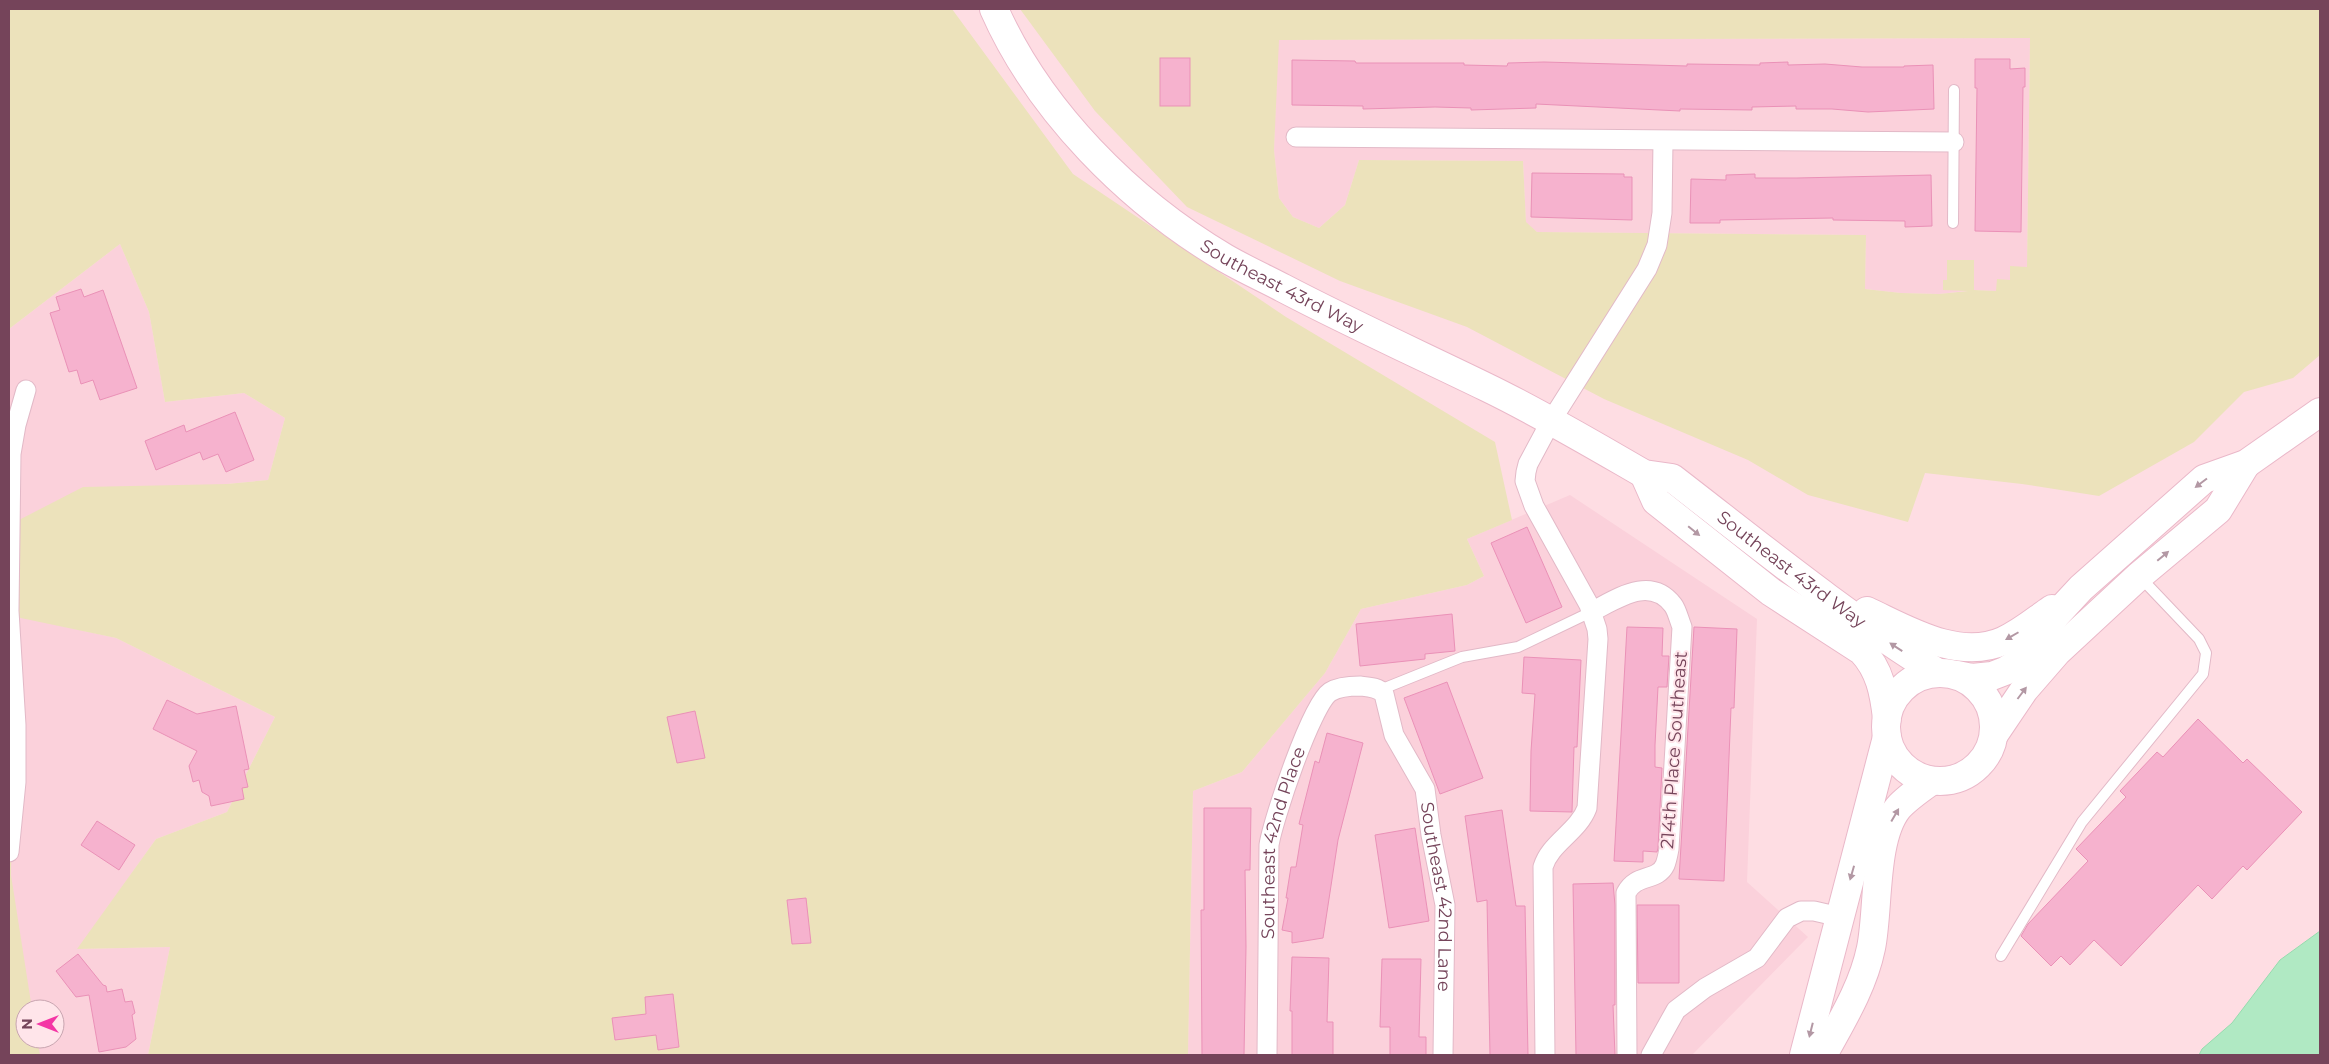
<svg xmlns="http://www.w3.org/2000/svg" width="2329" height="1064" font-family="Montserrat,sans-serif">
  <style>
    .residential { fill: #fbd1db; fill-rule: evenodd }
    .green { fill: #ece2bb; fill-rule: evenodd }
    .water { fill: #b0e9c3; stroke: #96dbae }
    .building { fill: #f6b2ce; stroke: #ea91b7 }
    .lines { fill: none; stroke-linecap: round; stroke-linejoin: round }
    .service-casing { stroke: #e2b9c7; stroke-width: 12 }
    .minor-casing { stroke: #e2b9c7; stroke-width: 21 }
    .secondary-casing { stroke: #eab8c9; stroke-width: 30 }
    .service { stroke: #fff; stroke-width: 10 }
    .minor { stroke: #fff; stroke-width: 19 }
    .secondary { stroke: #fff; stroke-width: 28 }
    .oneway { fill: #b398a4 }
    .labels { text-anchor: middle; stroke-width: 4; stroke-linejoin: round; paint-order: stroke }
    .street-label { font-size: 18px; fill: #75445a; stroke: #ffe5ea }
  </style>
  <rect width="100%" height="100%" fill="#fedde3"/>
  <g class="residential">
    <path d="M2030,38L2027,267L1996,291L1974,290L1939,294L1901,293L1865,289L1866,235L1537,232L1526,223L1523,161L1359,160L1345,205L1319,228L1293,217L1279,198L1274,150L1278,40Z"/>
    <path d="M120,244L149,312L165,402L244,393L285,418L268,480L227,484L16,616L116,638L275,717L227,812L156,839L78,949L170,947L148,1055H9V329ZM25,1009H55V1039H25Z"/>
    <path d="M1570,495L1757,619L1747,882L1808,937L1692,1055H1188L1193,791L1242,772L1325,673L1361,609L1467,585L1484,576L1467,539Z"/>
  </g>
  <g class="green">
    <path d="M9,9H952L1073,174L1286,317L1495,442L1512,520L1467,539L1484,576L1467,585L1361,609L1325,673L1242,772L1193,791L1188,1055H148L170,947L77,949L156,839L227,812L275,717L116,638L16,617L11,875L32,1009H25V1039H37L40,1055H9V482L15,522L83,487L227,484L268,480L285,418L244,393L165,402L149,312L120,244L9,329Z"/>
    <path d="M1020,9H2320V355L2293,378L2244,392L2194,442L2099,496L2022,484L1925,473L1908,522L1808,495L1748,460L1604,399L1467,327L1340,281L1187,207L1095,111ZM2030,38L2027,267L2010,266V280L1997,279L1996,291L1974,290V260H1947V280H1943V290L1968,291L1939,294L1901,293L1865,289L1866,235L1537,232L1526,222L1523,161L1359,160L1345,205L1319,228L1293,217L1279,198L1274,150L1279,40Z"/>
  </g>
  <path class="water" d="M2320,931V1055H2199L2202,1049L2232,1023L2280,960Z"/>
  <g class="building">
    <rect x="1160" y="58" width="30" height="48"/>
    <path d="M1975,59H2010V69L2025,68V87H2023L2021,232L1975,231L1977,88H1975Z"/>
    <path d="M1292,60L1355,61L1356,63H1464V65L1507,66L1508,63L1544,62L1687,66V64L1760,65V63L1788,62V65L1825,64L1862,67H1904V66L1933,65L1934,109L1868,112L1832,109H1796V106L1752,107V110L1680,109V111L1536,104V108L1471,110V108L1435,107L1363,109V106L1292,105Z"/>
    <path d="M1532,173L1624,174V177H1632V220L1531,217Z"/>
    <path d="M1755,174V178H1797L1931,175L1932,226L1905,227V221L1833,220V218L1720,220V223H1690L1691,179L1726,180V175Z"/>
    <path d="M81,289L84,297L103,290L137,388L100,400L93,380L81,384L77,370L69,372L50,313L60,310L56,297Z"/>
    <path d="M235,412L254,460L226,472L218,454L203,460L200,452L156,470L145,441L184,425L186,432Z"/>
    <path d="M1527,527L1562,607L1526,623L1491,543Z"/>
    <path d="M1452,614L1455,651L1425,654V659L1360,666L1356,624Z"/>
    <path d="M1627,627L1663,628L1662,656H1669L1667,687H1658L1655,745V767L1662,768L1658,848L1657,852L1643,851V862L1614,861Z"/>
    <path d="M1694,627L1737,629L1734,708H1731L1724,881L1679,879Z"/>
    <path d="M1524,657L1581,660L1577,747H1574L1572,812L1530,811L1531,751L1535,694L1522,693Z"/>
    <path d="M1447,682L1483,778L1440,794L1404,698Z"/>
    <path d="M167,700L197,714L236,706L249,769L244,770L248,787L242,788L244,799L211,806L209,796L202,792L199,780L193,782L189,766L197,751L153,729Z"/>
    <path d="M695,711L705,758L677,763L667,717Z"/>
    <path d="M2198,719L2243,763L2247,759L2302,812L2247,870L2243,866L2212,899L2198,885L2121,966L2094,940L2070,965L2061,956L2051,966L2021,936L2028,924L2088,861L2076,849L2126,797L2120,791L2157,752L2163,757Z"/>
    <path d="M1327,733L1363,743L1338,840L1323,938L1292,943V932L1282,930L1288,898H1286L1291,867H1296L1303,825L1299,824L1315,761L1319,763Z"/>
    <path d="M1204,808H1251L1250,870H1245L1246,947L1244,1055H1202L1201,910H1204Z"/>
    <path d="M1502,810L1516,906H1525L1528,1055H1490L1487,900L1477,902L1465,816Z"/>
    <path d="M97,821L135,845L119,870L81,845Z"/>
    <path d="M1415,828L1429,921L1389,928L1375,835Z"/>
    <path d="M1613,883L1615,905V1005H1613L1615,1055H1576L1573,884Z"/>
    <path d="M806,898L811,943L792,944L787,900Z"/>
    <path d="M1637,905H1679V983H1638Z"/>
    <path d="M78,954L103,985L106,986L107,992L122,989L125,1002L132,1001L135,1013L132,1015L136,1039L126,1047L99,1052L89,995L76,997L56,971Z"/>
    <path d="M1292,957L1329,958L1327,1022H1333V1055H1292V1011H1290Z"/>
    <path d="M1382,959H1421L1419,1037H1426V1055H1390V1027H1380Z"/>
    <path d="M673,994L679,1047L658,1050L656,1035L615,1040L612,1018L646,1014L645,997Z"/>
  </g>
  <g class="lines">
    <g class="service-casing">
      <g id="service">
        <path d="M1953,223L1954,90"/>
        <path d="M1380,690L1462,657L1518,647L1591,612"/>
        <path d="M2001,956L2082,822L2203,674L2206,653L2199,639L2140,577"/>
      </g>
    </g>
    <g class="minor-casing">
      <g id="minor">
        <path d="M1296,137L1954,142"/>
        <path d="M1591,612C1617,599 1650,575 1673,605C1677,610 1679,620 1682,627L1669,849C1668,854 1667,860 1665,865C1657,882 1636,873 1626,893L1627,1055"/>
        <path d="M9,852L16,782V725L9,611L11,454L16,425L26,390"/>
        <path id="s1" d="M1267,1055L1269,845C1273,820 1311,705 1330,692C1338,687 1350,686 1360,686C1369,687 1378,687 1384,694L1394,735L1425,789L1431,835L1445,905L1443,1055"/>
        <path d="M1545,1055L1543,867C1550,843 1578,832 1587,808L1598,639L1597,629L1589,605L1534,506L1525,481L1526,472L1528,464L1551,421L1647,269L1657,245L1662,213L1663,141"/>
        <path d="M1651,1055L1676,1010L1705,988L1757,958L1787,918L1801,911H1814L1840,917"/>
      </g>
    </g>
    <g class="secondary-casing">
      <g id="secondary">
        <path id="s2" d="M994,9C1039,111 1129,201 1225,258C1244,269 1264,278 1283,288C1350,323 1418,354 1486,387C1540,413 1592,444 1644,474L1672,478C1759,545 1844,615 1938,673"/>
        <path d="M1644,474L1656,501L1771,592L1862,651C1880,670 1884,693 1887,718"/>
        <path d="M1867,611C1906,629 1958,661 2003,641C2021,633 2036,620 2052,609"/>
        <circle cx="1940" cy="727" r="54"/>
        <path d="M1957,675L1972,678L1992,676L2005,671L2021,661L2055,616L2081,588L2204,479L2246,464L2320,412"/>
        <path d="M1995,733L2024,690L2057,652L2139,576L2218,510L2246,464"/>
        <path d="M1804,1055L1887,737"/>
        <path d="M1823,1055C1841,1022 1863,987 1871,948C1879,910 1873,839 1898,808C1907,798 1920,789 1930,782"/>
      </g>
    </g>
    <use href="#service" class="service"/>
    <use href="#minor" class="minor"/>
    <use href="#secondary" class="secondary"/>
  </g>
  <defs><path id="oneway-solid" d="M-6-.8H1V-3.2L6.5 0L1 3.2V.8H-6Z" transform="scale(1.25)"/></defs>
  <g class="oneway">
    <use href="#oneway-solid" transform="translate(2201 483) rotate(143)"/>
    <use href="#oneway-solid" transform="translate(1694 531) rotate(39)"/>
    <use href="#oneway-solid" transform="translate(2163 556) rotate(-40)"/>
    <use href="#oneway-solid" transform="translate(2012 636) rotate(150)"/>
    <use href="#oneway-solid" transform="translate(1896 647) rotate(-147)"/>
    <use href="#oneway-solid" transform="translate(2022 693) rotate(-53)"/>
    <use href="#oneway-solid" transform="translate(1895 815) rotate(-60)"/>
    <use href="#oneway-solid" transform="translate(1852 873) rotate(106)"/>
    <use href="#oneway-solid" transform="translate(1811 1030) rotate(104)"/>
  </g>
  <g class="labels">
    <g class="street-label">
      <text dy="6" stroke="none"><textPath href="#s2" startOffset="408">Southeast 43rd Way</textPath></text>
      <text dy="6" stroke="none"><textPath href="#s2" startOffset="995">Southeast 43rd Way</textPath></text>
      <text transform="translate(1674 750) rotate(-86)" y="6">214th Place Southeast</text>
      <text dy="6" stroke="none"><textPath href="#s1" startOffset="214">Southeast 42nd Place</textPath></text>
      <text dy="6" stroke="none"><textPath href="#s1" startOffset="646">Southeast 42nd Lane</textPath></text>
    </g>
  </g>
  <rect width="2329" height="1064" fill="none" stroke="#75445a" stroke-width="20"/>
  <g transform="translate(40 1024) rotate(270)"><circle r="24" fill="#ffe5ea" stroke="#c8a5b0"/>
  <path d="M0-4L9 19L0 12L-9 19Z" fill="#f436a5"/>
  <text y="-8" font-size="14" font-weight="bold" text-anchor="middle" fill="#75445a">N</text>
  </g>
</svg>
